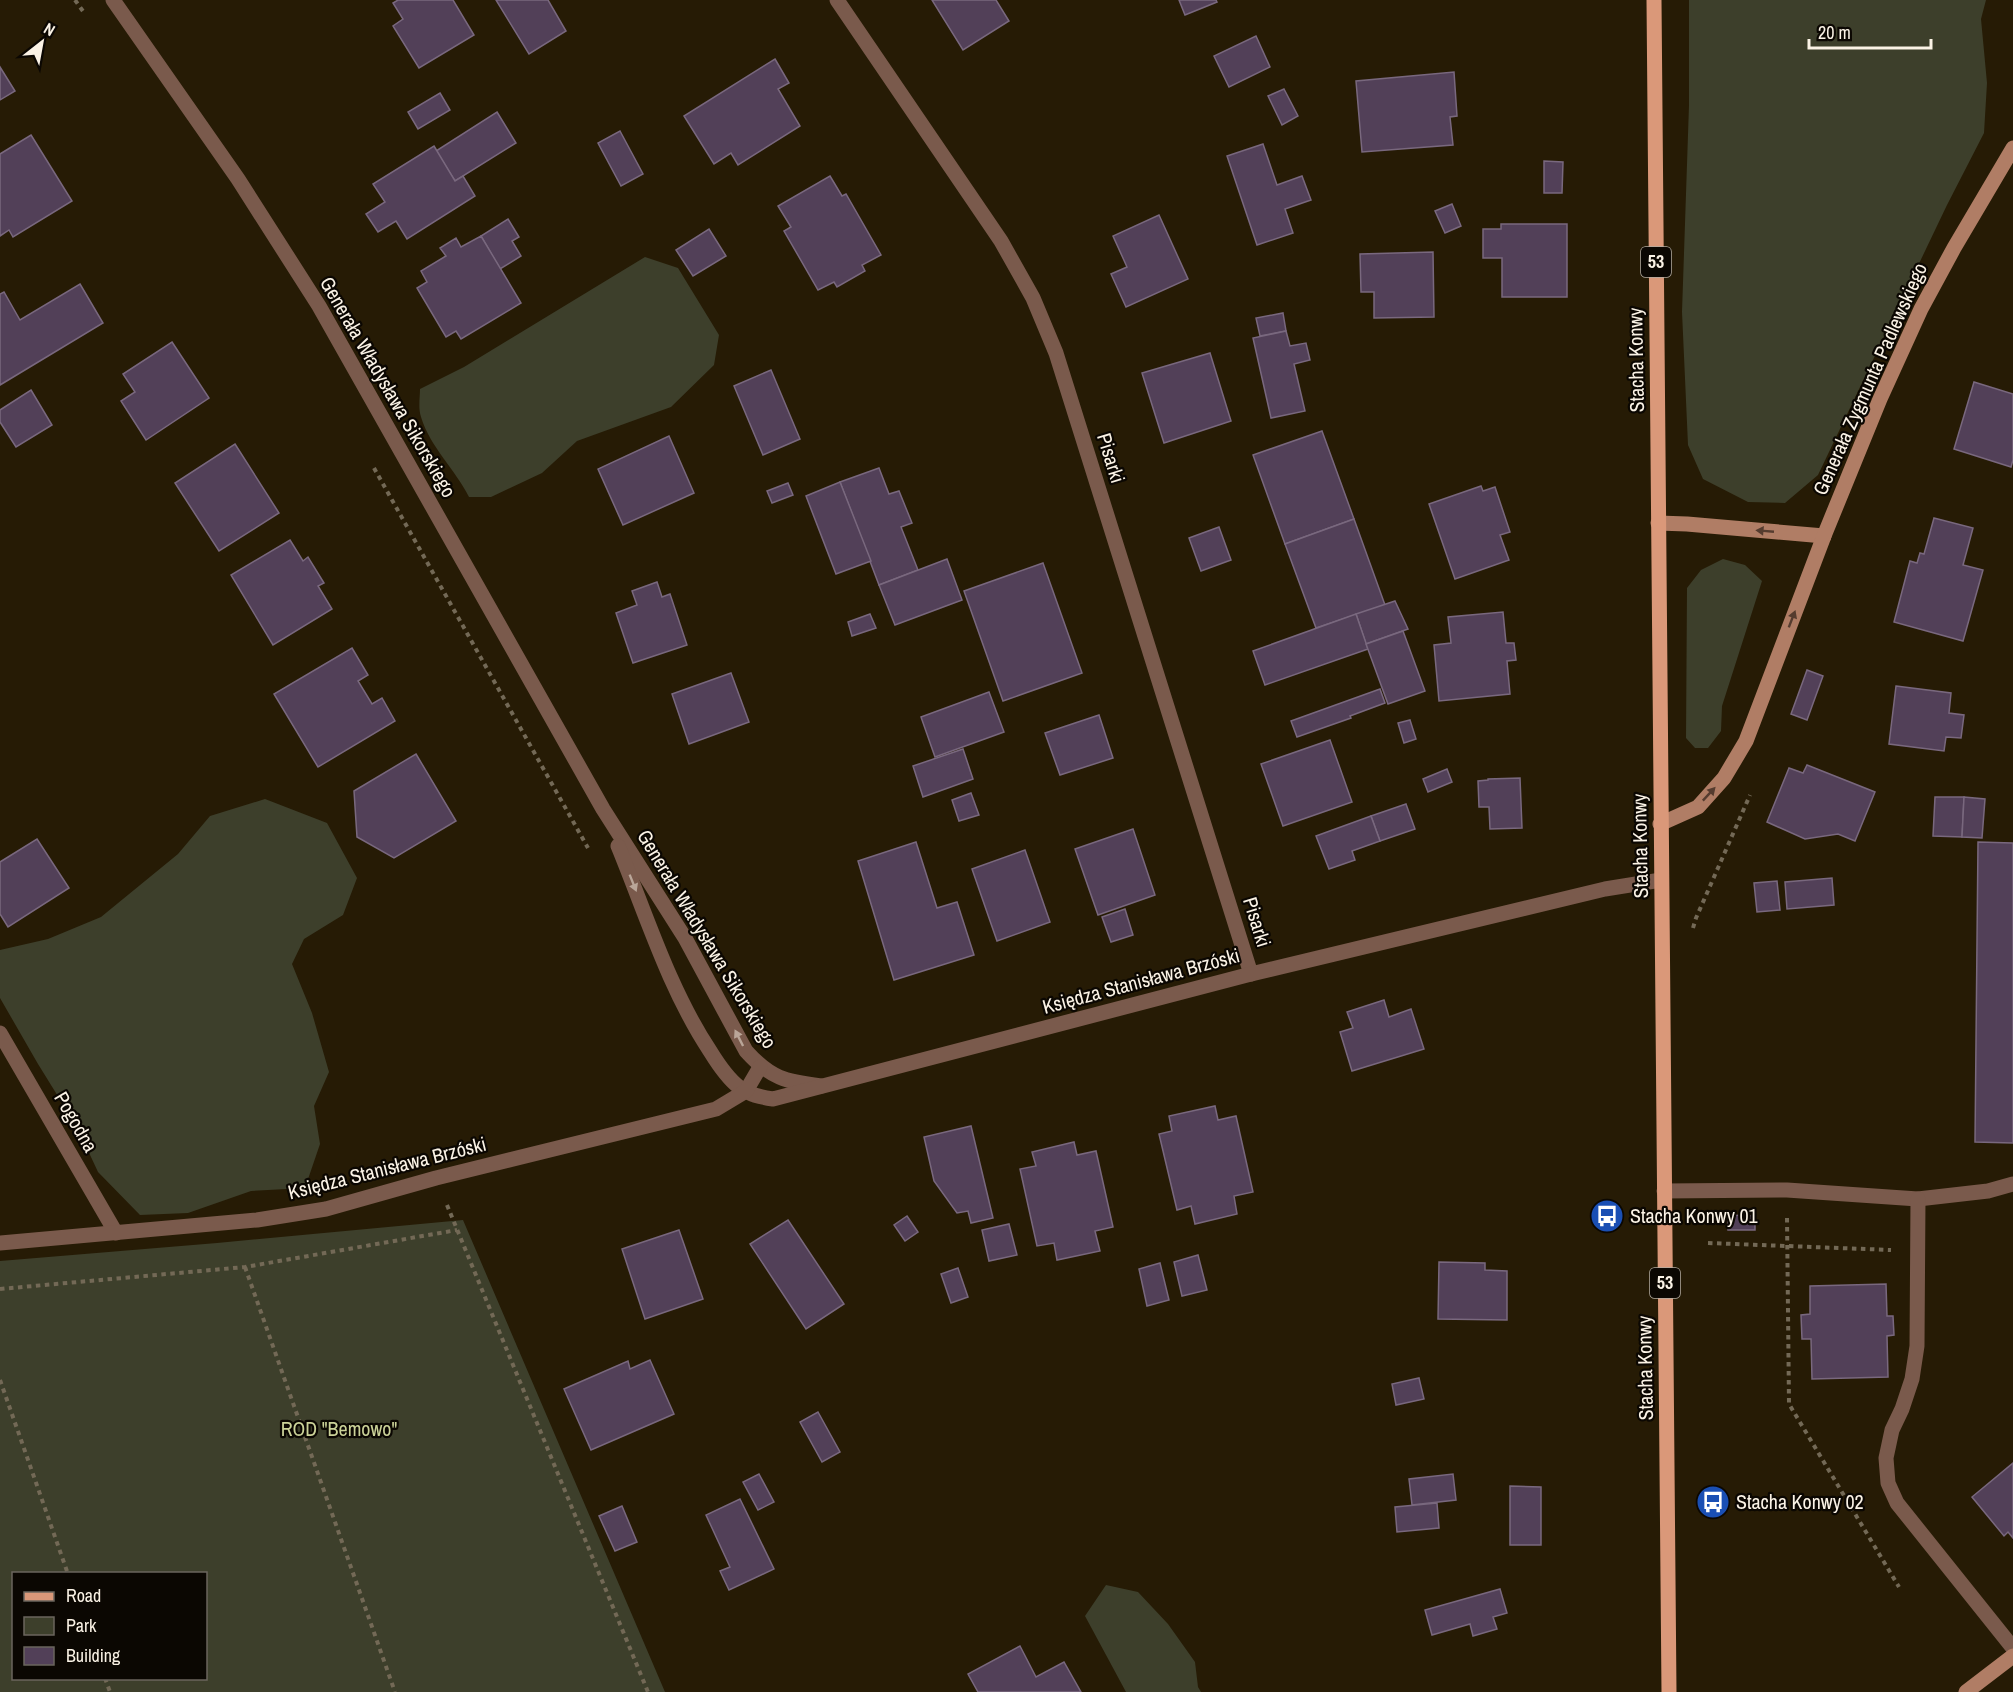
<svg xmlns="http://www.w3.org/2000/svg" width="2013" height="1692" font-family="'Archivo Narrow',sans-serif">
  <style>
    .green { fill: #3d3f2b; fill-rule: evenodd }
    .building { fill: #524058; stroke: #79687e; stroke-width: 1.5 }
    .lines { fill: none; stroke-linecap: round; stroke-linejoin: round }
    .path { stroke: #736956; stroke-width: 4; stroke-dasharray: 4.5 4.5; stroke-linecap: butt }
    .lane { stroke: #7a5a4c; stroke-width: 15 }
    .street { stroke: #7a5a4c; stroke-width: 15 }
    .secondary { stroke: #b07d65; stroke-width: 15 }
    .primary { stroke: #da9879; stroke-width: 15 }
    .oneway { fill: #553c2f }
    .oneway2 { fill: #baa699 }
    .labels { text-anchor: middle; stroke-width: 4.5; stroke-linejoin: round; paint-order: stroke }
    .shield { fill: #0b0702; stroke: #b3aca2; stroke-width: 1.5 }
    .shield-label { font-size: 18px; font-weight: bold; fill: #fbf3e6 }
    .street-label { font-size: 20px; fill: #fbf3e6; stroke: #0b0702 }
    .poi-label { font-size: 20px; fill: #fbf3e6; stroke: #0b0702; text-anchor: start }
    .park-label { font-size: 20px; fill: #cbd298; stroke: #0b0702 }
  </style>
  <rect width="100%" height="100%" fill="#261b05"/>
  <g class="green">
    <path d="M1689,0H1986L1981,19L1987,83L1984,133L1947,205L1818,475L1785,503L1748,502L1703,479L1688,445L1682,312L1689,105Z"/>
    <path d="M645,257L678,268L719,335L714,365L671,407L577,441L542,473L491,497H469C455,469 430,447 421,417C418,408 420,397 420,389L464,367Z"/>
    <path d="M1723,559L1745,565L1762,581L1722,706L1721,731L1708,748H1695L1686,738L1687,588L1701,570Z"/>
    <path d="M265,799L327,823L357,878L343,915L304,939L292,964L312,1013L329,1072L314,1106L320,1144L305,1188L251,1191L188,1213L140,1215L98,1172L77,1127L38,1064L0,998V950L48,939L101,917L178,854L210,816Z"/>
    <path d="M463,1220L665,1692H0V1261L217,1243ZM14,1574H206V1678H14Z"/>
    <path d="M1106,1585L1138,1592L1168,1624L1195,1662L1198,1687L1201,1692H1126L1085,1616Z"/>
  </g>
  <g class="building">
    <path d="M398,0H453L474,35L419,68L393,26L403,19L393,3Z"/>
    <path d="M496,0H548L566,31L529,54Z"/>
    <path d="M932,0H996L1009,21L963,50Z"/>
    <path d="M1179,0H1216L1217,2L1185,15Z"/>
    <path d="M1256,36L1270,67L1229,87L1214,56Z"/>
    <path d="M775,59L789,83L778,89L800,126L738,165L731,153L714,164L684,116Z"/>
    <path d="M0,67L15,91L0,100Z"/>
    <path d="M1454,72L1457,116L1450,117L1453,145L1362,152L1356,81Z"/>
    <path d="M1284,89L1298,116L1282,125L1268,96Z"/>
    <path d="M440,93L450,110L418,129L408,112Z"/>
    <path d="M497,112L516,143L455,181L436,151Z"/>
    <path d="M620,131L643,174L621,186L598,143Z"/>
    <path d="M31,135L72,201L13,237L9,230L0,236V154Z"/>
    <path d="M1263,144L1277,185L1302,176L1311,200L1285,209L1293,233L1257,245L1227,156Z"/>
    <path d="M434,146L455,181L463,176L475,196L407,239L396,221L378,232L366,214L385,202L373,184Z"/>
    <path d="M1544,161L1563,162L1562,193H1544Z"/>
    <path d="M830,176L842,196L846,194L881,255L862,265L865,271L837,287L834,282L818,290L784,231L791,227L778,206Z"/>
    <path d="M1452,204L1461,226L1445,233L1435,211Z"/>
    <path d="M1159,215L1188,279L1126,307L1111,274L1127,267L1113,236Z"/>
    <path d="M508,219L519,237L512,241L521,256L500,269L481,236Z"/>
    <path d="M1501,224H1567V297H1502V258H1483V229H1501Z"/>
    <path d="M709,229L726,256L693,276L676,250Z"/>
    <path d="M481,236L521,303L461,339L456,331L446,337L417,288L427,282L421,271L446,256L440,248L456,238L461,247Z"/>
    <path d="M1433,252L1434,317L1374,318V292H1361L1360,254Z"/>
    <path d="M80,284L103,323L0,385V294L4,292L20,320Z"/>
    <path d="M1283,313L1286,331L1260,336L1256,318Z"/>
    <path d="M1286,331L1290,346L1306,343L1310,360L1294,364L1305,411L1271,418L1253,338Z"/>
    <path d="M172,342L209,398L146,440L121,401L135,392L123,374Z"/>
    <path d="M1210,353L1231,421L1164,443L1142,373Z"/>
    <path d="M771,370L800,439L763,455L734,386Z"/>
    <path d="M1974,382L2013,394V460L2011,467L1954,449Z"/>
    <path d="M31,390L52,425L16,447L0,422V410Z"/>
    <path d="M1322,431L1354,519L1285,544L1253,455Z"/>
    <path d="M669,436L694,493L623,525L598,469Z"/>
    <path d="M235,444L279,513L219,551L175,483Z"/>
    <path d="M879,468L889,494L899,491L912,523L901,527L918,570L879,585L840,482Z"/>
    <path d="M840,482L871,561L836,574L806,496Z"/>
    <path d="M788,483L793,495L772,503L767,491Z"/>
    <path d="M1481,486L1483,491L1495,487L1510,532L1500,535L1509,560L1455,579L1429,504Z"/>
    <path d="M1934,518L1973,528L1963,565L1983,570L1963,641L1894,622L1910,561L1917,563L1920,553L1924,554Z"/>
    <path d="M1354,519L1385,605L1316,628L1285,544Z"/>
    <path d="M1219,527L1231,560L1201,571L1189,538Z"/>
    <path d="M290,540L303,561L308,557L324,583L318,586L332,609L273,645L231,575Z"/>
    <path d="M947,559L962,600L895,625L879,585Z"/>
    <path d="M1043,563L1082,673L1003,701L964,591Z"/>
    <path d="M657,582L662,597L670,594L687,645L633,663L616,613L637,605L632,591Z"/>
    <path d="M1395,601L1408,629L1366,644L1356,614Z"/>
    <path d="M1503,612L1506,643H1514L1516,660L1507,661L1510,694L1439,701L1434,645L1451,643L1448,617Z"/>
    <path d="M870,614L876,628L852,636L848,622Z"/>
    <path d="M1356,614L1368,649L1265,685L1253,651Z"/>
    <path d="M1403,631L1425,691L1388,704L1366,644Z"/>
    <path d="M352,648L368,675L358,681L372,704L382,698L395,721L318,767L274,694Z"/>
    <path d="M1807,670L1823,676L1807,720L1791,714Z"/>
    <path d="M731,673L749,722L689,744L672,694Z"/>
    <path d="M1896,686L1951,693L1949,713L1964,715L1961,738L1946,737L1944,751L1889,744Z"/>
    <path d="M1380,689L1385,703L1350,716L1351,718L1297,737L1291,721Z"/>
    <path d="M989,692L1004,732L935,757L921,717Z"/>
    <path d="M1099,715L1113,758L1060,775L1045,733Z"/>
    <path d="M1410,720L1416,739L1404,743L1398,723Z"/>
    <path d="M1330,740L1352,802L1283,826L1261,764Z"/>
    <path d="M963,749L973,779L923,797L913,766Z"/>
    <path d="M416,754L456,821L394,858L357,837L354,791Z"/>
    <path d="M1807,765L1875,792L1855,841L1838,834L1805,839L1767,822L1789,768L1803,773Z"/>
    <path d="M1447,769L1452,782L1428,792L1423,779Z"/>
    <path d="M1520,778L1522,828L1490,829L1489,807H1479L1478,781L1488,780V779Z"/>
    <path d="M971,793L979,815L959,821L952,800Z"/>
    <path d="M1935,797H1964L1962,837L1933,836Z"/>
    <path d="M1964,797L1985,799L1982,838L1962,837Z"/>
    <path d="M1406,804L1415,829L1380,841L1371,816Z"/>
    <path d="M1371,816L1380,841L1352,851L1355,860L1329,869L1316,836Z"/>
    <path d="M1133,829L1155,895L1098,915L1075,849Z"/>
    <path d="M37,839L69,888L8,927L0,914V862Z"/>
    <path d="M916,842L937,908L957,902L974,955L894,980L858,861Z"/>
    <path d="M1978,842L2013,843V1143L1975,1142Z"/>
    <path d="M1025,850L1050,922L997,941L972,869Z"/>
    <path d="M1832,878L1834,905L1787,909L1785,882Z"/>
    <path d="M1777,881L1780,910L1757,912L1754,883Z"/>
    <path d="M1125,909L1133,935L1111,942L1102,917Z"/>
    <path d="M1384,1000L1389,1017L1411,1009L1424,1049L1352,1071L1340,1032L1353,1028L1347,1012Z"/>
    <path d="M1215,1106L1218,1120L1236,1116L1253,1192L1234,1196L1237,1214L1195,1224L1191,1206L1177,1210L1159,1134L1172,1131L1169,1116Z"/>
    <path d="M971,1126L993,1218L971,1223L968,1211L957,1213L934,1181L924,1137Z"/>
    <path d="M1074,1142L1077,1155L1096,1151L1113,1227L1095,1231L1100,1251L1057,1260L1054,1243L1037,1246L1020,1169L1036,1166L1032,1152Z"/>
    <path d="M1728,1215L1755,1216V1230H1728Z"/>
    <path d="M907,1216L918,1232L905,1241L894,1225Z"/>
    <path d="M788,1220L844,1304L806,1329L750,1244Z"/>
    <path d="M1009,1224L1017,1255L989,1261L982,1230Z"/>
    <path d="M679,1230L703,1299L645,1319L622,1249Z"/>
    <path d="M1198,1255L1207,1290L1182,1296L1174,1262Z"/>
    <path d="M1439,1262L1485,1263V1270L1507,1271V1320L1438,1319Z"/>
    <path d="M1160,1263L1169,1300L1147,1306L1139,1269Z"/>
    <path d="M958,1268L968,1297L951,1303L941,1274Z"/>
    <path d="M1886,1284L1887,1316H1893L1894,1335L1887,1336L1888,1377L1812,1379L1811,1339H1802L1801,1315L1810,1314V1286Z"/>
    <path d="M650,1360L674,1414L591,1450L564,1389L628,1361L630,1369Z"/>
    <path d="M1419,1378L1424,1399L1396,1405L1392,1384Z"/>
    <path d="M818,1412L840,1452L822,1462L800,1422Z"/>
    <path d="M2013,1463V1538L2008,1532L2004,1536L1972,1497Z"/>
    <path d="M759,1474L774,1502L758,1510L743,1482Z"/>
    <path d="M1453,1474L1456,1500L1412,1505L1409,1479Z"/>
    <path d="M1510,1486L1541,1487V1545H1510Z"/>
    <path d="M740,1499L774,1569L729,1590L720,1571L730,1567L706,1515Z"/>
    <path d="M1437,1503L1439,1528L1397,1532L1395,1507Z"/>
    <path d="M622,1506L637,1542L615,1551L599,1516Z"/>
    <path d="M1500,1589L1507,1613L1493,1617L1497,1629L1473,1636L1470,1624L1432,1635L1425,1610Z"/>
    <path d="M1020,1646L1036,1677L1064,1662L1081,1692H978L968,1674Z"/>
  </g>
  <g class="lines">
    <g class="path">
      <path d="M75,0L85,14"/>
      <path d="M374,468L588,848"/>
      <path d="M1693,928L1696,918L1750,795"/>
      <path d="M447,1205L648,1692"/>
      <path d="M1787,1218L1789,1404L1899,1587"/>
      <path d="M1708,1243L1891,1250"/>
      <path d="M245,1267L395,1692"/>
      <path d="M0,1289L245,1267L457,1230"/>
      <path d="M0,1380L68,1574"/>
      <path d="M105,1678L110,1692"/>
    </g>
    <g class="lane">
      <path d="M1664,1191L1787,1190L1918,1199L1988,1191L2013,1184"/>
      <path d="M1918,1199L1917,1346L1912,1379L1902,1409L1892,1430L1886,1458L1888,1483L1897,1503L2013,1648"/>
    </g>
    <g class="street">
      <path d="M113,0L238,179L319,306L603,809L685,938L746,1051C771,1079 785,1081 821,1086"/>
      <path d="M837,0L1001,241L1033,298L1056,353L1251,974"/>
      <path d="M618,846C646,914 669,989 710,1051C718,1064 727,1078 739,1087C750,1095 760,1097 773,1099L1251,974L1605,889L1661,880"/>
      <path d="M0,1033L116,1233"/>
      <path d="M0,1243L257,1220L326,1209L436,1178L716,1109L746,1091L760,1067"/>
    </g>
    <g class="secondary">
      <path d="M1658,523L1687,524L1824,536"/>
      <path d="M1660,824L1698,807L1724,778L1746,741L1824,536L1880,399L1921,309L1954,248L2013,148"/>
      <path d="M1966,1692L2013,1656"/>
    </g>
    <path class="primary" d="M1654,0L1669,1692"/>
  </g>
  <defs><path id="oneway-solid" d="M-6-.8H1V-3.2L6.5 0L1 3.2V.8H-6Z" transform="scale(1.5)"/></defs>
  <g class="oneway">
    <use href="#oneway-solid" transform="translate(1765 531) rotate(-175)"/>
    <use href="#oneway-solid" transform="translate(1792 619) rotate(-69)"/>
    <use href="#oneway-solid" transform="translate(1709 794) rotate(-47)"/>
  </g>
  <g class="oneway2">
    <use href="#oneway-solid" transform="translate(633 883) rotate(68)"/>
    <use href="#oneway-solid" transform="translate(739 1038) rotate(-117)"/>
  </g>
  <defs>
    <g id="bus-disc" transform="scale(1.725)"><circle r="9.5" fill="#1a4fb4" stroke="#0b0702"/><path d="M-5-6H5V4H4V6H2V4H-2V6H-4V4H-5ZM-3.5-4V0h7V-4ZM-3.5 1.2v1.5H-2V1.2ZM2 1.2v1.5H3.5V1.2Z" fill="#fff"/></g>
  </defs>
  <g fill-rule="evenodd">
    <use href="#bus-disc" x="1607" y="1216"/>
    <use href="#bus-disc" x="1713" y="1502"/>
  </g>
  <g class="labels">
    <g class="shield">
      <rect x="1641" y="247" width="30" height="30" rx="4.5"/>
      <rect x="1650" y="1268" width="30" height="30" rx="4.5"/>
    </g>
    <g class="shield-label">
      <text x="1656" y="268">53</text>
      <text x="1665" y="1289">53</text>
    </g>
    <g class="street-label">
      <text transform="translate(1636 360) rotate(-91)" y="7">Stacha Konwy</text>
      <text transform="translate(1870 379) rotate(-66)" y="7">Generała Zygmunta Padlewskiego</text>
      <text transform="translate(388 387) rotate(60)" y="7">Generała Władysława Sikorskiego</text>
      <text transform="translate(1111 458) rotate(73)" y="7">Pisarki</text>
      <text transform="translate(1640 846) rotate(-91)" y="7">Stacha Konwy</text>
      <text transform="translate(1257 922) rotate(73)" y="7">Pisarki</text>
      <text transform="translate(707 939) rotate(59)" y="7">Generała Władysława Sikorskiego</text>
      <text transform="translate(1141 981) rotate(-15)" y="7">Księdza Stanisława Brzóski</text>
      <text transform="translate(76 1122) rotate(60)" y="7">Pogodna</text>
      <text transform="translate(387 1168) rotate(-14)" y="7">Księdza Stanisława Brzóski</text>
      <text transform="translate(1645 1368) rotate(-91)" y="7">Stacha Konwy</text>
    </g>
    <g class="poi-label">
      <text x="1630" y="1223">Stacha Konwy 01</text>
      <text x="1736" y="1509">Stacha Konwy 02</text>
    </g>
    <g class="park-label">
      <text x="339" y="1436">ROD "Bemowo"</text>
    </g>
  </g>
  <rect x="12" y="1572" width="195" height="108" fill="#0b0702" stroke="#6b655d" stroke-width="1.5"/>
  <rect x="24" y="1592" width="30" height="9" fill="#da9879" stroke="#6b655d" stroke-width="1.5"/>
  <text x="66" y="1602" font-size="18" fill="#fbf3e6">Road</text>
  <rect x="24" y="1617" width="30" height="18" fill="#3d3f2b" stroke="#6b655d" stroke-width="1.5"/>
  <text x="66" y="1632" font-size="18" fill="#fbf3e6">Park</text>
  <rect x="24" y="1647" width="30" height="18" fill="#524058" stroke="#6b655d" stroke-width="1.5"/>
  <text x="66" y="1662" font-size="18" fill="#fbf3e6">Building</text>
  <g transform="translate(42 42) rotate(31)" stroke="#0b0702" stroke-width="4.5" paint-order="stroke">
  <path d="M0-4.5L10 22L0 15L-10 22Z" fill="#fbf3e6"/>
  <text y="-9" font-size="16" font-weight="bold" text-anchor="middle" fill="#fbf3e6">N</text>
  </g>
  <path d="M1809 39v9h122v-9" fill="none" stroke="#fbf3e6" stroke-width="3"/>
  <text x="1818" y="39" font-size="18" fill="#fbf3e6" stroke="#0b0702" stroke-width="4.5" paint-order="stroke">20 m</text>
</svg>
